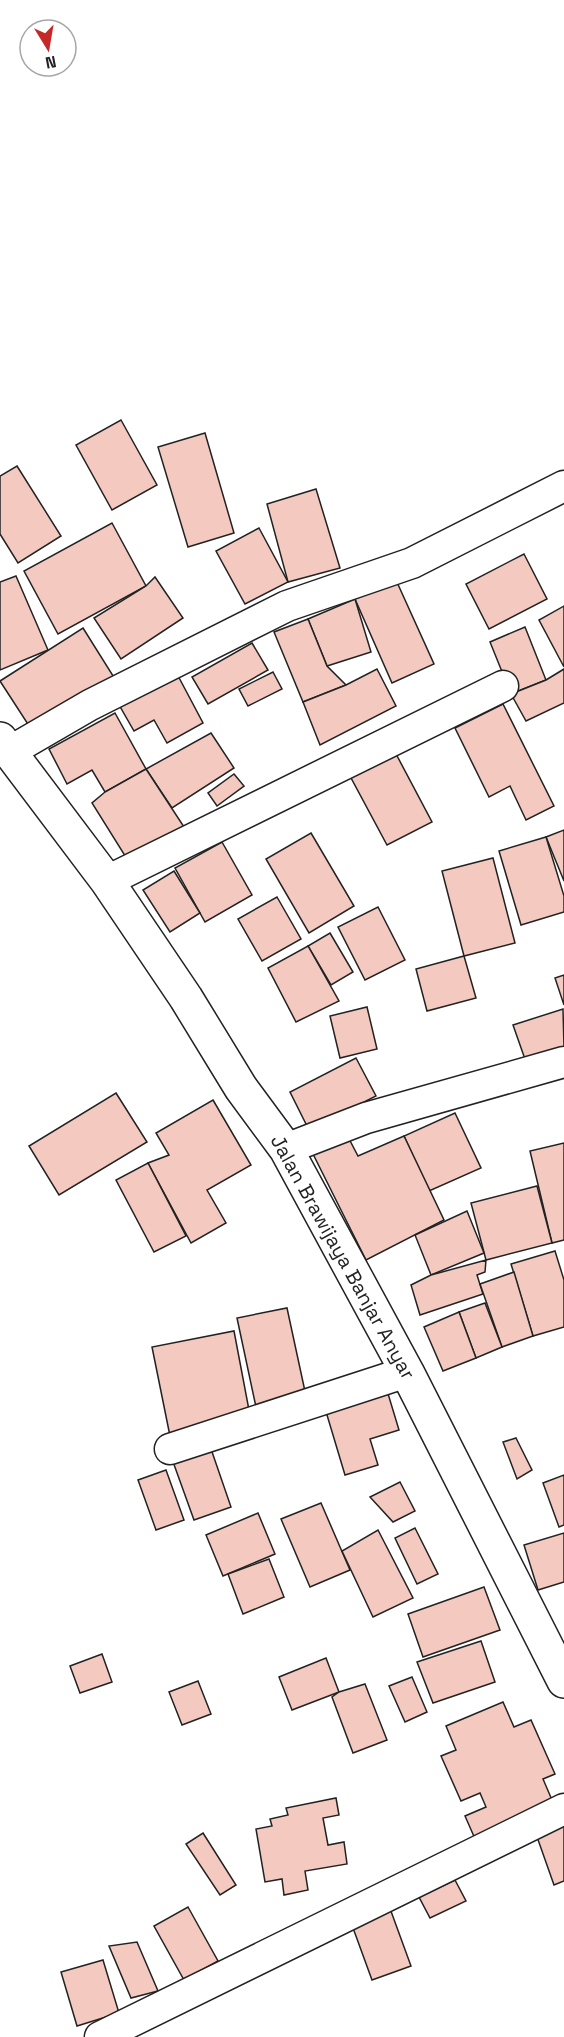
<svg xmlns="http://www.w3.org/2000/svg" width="564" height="2037" font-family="'Space Grotesk',sans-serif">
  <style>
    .building { fill: #f3c9c0; stroke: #222; stroke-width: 1.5 }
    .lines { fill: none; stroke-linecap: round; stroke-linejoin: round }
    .minor-casing { stroke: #222; stroke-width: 33 }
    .tertiary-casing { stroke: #222; stroke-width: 36 }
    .minor { stroke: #fff; stroke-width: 30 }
    .tertiary { stroke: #fff; stroke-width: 33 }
    .labels { text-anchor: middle; stroke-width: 4.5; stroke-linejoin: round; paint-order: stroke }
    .street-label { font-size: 20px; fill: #222; stroke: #fff }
  </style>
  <rect width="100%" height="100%" fill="#fff"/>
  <g class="building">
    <path d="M121,420L157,485L112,510L76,445Z"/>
    <path d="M205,433L234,533L188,547L158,447Z"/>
    <path d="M17,466L61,536L18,563L0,534V476Z"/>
    <path d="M316,489L340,568L288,582L267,504Z"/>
    <path d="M112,523L146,586L58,634L24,571Z"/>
    <path d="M259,528L288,582L245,604L216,551Z"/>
    <path d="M524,554L547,599L489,629L466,584Z"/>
    <path d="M16,576L48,650L0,670V582Z"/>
    <path d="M155,577L183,618L121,659L94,618L146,586Z"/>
    <path d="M396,580L434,664L392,683L355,599Z"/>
    <path d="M355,599L371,652L327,666L308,619Z"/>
    <path d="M564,606V667L539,620Z"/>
    <path d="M308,619L327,666L346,685L303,702L274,632Z"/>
    <path d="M525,627L546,680L511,694L490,642Z"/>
    <path d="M83,628L115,679L33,732L0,681Z"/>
    <path d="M252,643L268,670L208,704L192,677Z"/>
    <path d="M377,669L396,706L320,745L303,702L346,685Z"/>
    <path d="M564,669V703L526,721L511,694L546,680Z"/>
    <path d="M176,672L203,723L167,743L154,720L134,731L118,703Z"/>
    <path d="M273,672L282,689L248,706L239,689Z"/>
    <path d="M503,704L554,806L526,820L510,786L489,797L455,728Z"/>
    <path d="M115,713L146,769L105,792L92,770L67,784L49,749Z"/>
    <path d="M211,733L234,768L172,808L146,769Z"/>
    <path d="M395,752L432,822L387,845L350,776Z"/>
    <path d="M146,769L188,833L132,867L92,803L105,792Z"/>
    <path d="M234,774L244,786L217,806L208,793Z"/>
    <path d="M564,830V881L546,837Z"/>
    <path d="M311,833L354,906L309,933L266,859Z"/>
    <path d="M546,837L564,896V912L521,925L499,851Z"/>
    <path d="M222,842L252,895L205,922L175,868Z"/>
    <path d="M493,858L515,943L464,956L442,871Z"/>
    <path d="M174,871L200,913L170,932L143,890Z"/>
    <path d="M277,897L301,939L262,961L238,919Z"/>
    <path d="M378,907L405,960L365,980L338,927Z"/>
    <path d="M330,933L353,972L331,985L308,946Z"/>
    <path d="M308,946L339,1001L296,1022L268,968Z"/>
    <path d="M464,956L476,998L427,1011L416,969Z"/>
    <path d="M564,975V1005L555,978Z"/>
    <path d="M367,1007L377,1049L340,1058L330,1016Z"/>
    <path d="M563,1009L564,1047L526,1062L513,1025Z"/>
    <path d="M356,1058L376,1096L309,1130L290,1092Z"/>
    <path d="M116,1093L147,1142L59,1195L29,1146Z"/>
    <path d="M213,1100L251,1165L207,1190L226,1223L191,1243L148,1163L169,1155L156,1133Z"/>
    <path d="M455,1113L481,1168L429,1191L404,1136Z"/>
    <path d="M346,1133L358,1156L404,1136L444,1220L366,1260L307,1142Z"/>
    <path d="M564,1143V1240L552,1243L530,1151Z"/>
    <path d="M148,1163L186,1236L154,1252L116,1180Z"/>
    <path d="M537,1186L552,1243L486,1260L471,1203Z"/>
    <path d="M467,1211L484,1253L431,1275L415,1235Z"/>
    <path d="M555,1251L564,1280V1327L533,1336L511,1264Z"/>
    <path d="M486,1260L485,1272L477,1275L483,1294L420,1315L411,1285L431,1275Z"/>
    <path d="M514,1272L533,1336L502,1347L480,1284Z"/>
    <path d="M485,1303L502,1347L476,1358L459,1312Z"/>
    <path d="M287,1308L306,1396L256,1407L237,1318Z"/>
    <path d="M459,1312L476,1358L443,1371L424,1327Z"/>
    <path d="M234,1331L249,1410L222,1416L225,1430L171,1441L152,1347Z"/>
    <path d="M386,1387L399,1430L370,1439L378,1465L345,1475L324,1405Z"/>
    <path d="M516,1438L532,1470L517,1479L503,1442Z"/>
    <path d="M210,1446L231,1507L194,1520L172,1459Z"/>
    <path d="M166,1470L184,1520L156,1530L138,1480Z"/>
    <path d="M564,1475V1525L559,1527L543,1483Z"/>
    <path d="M400,1482L415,1511L393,1522L370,1497Z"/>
    <path d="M321,1503L350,1570L310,1587L281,1519Z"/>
    <path d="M258,1513L275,1554L223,1576L206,1535Z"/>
    <path d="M415,1528L438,1574L417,1584L395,1538Z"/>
    <path d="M378,1530L413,1598L373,1617L342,1551Z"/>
    <path d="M564,1533V1582L538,1590L524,1545Z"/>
    <path d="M269,1559L284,1597L243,1614L228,1574Z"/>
    <path d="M484,1587L500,1630L423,1657L408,1614Z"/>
    <path d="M481,1641L495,1682L433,1703L417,1662Z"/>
    <path d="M102,1654L112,1682L80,1693L70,1666Z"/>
    <path d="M326,1658L339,1692L292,1710L279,1677Z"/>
    <path d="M412,1677L427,1712L405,1722L389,1686Z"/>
    <path d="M198,1681L211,1714L182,1725L169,1692Z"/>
    <path d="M365,1684L387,1740L353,1753L332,1697L339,1692Z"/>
    <path d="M503,1702L514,1727L531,1720L555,1774L543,1779L555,1807L476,1841L465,1816L486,1807L480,1793L461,1801L441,1756L456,1750L446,1726Z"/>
    <path d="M336,1798L339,1815L323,1818L328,1845L344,1842L347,1864L305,1871L308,1890L284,1895L282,1879L265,1882L256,1829L272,1826L270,1819L288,1815L286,1808Z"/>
    <path d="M564,1824V1881L554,1885L536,1834Z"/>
    <path d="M203,1833L236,1885L220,1895L186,1844Z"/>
    <path d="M455,1880L466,1901L430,1918L419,1897Z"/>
    <path d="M388,1903L411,1966L372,1980L349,1917Z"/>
    <path d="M188,1907L218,1961L184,1980L154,1926Z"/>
    <path d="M137,1942L158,1991L131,1998L109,1946Z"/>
    <path d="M103,1960L119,2013L77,2026L61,1972Z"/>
  </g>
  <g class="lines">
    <g class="minor-casing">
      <g id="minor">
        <path d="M9,752L90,705L287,606L412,563L564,486"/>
        <path d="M107,881L503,686"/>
        <path d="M286,1149L366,1118L564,1062"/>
        <path d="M170,1449L407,1372"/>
        <path d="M100,2037L564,1809"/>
      </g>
    </g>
    <g class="tertiary-casing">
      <path id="tertiary" d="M0,739L107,881L186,998L241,1088L286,1149L407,1372L564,1681"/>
    </g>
    <use href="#minor" class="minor"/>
    <use href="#tertiary" class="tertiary"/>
  </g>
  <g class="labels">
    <g class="street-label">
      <text transform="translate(343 1257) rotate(61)" y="7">Jalan Brawijaya Banjar Anyar</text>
    </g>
  </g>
  <g transform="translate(48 48) rotate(169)"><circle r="28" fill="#ffffff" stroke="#a7a7a7" stroke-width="1.5"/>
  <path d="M0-4.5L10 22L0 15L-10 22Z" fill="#c62828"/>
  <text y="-9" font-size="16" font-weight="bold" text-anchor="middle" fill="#222222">N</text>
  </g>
</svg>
